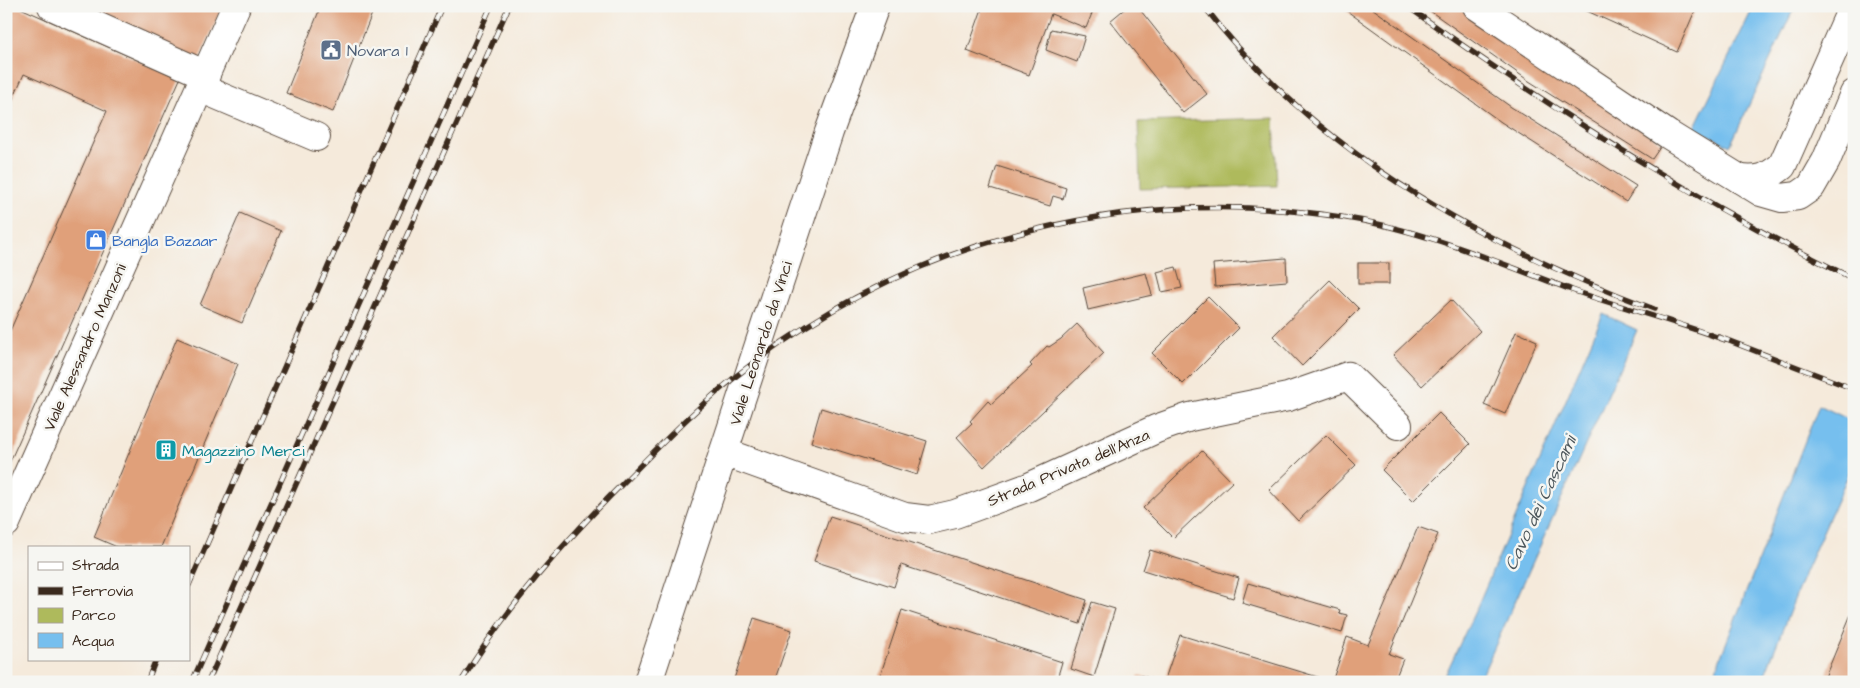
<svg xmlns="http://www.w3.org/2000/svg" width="1860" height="688" font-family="'Architects Daughter',sans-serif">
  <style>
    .green { fill: #aeba5c; stroke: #74723d }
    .water { fill: #76bfee; stroke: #587486 }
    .building { fill: #e0a07a }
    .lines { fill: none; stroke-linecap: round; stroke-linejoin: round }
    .minor-casing { stroke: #57473a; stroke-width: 30 }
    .major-casing { stroke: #57473a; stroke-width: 30 }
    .minor { stroke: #fff; stroke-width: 28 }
    .major { stroke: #fff; stroke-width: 28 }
    .rail-casing { stroke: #3b2a1e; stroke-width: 5.5 }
    .rail { stroke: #f6f6f2; stroke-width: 4; stroke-dasharray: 11; stroke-linecap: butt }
    .labels { text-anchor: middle; stroke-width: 5; stroke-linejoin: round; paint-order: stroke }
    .service-label { font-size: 16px; fill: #4e5e75; stroke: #f6f6f2; text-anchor: start }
    .shop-label { font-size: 16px; fill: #366cbe; stroke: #f6f6f2; text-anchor: start }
    .street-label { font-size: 16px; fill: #3b2a1e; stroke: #f6f6f2 }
    .culture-label { font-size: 16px; fill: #0d838f; stroke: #f6f6f2; text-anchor: start }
    .water-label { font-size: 18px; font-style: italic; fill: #4d575c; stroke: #f6f6f2 }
  </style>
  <rect width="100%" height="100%" fill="#f6f6f2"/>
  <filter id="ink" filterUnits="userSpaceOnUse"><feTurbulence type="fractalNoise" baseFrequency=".02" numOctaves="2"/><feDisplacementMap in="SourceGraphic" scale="10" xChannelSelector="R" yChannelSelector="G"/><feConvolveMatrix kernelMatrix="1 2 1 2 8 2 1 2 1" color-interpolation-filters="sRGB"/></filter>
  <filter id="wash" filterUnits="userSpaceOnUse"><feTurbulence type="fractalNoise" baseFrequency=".0096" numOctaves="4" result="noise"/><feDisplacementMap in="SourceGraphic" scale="20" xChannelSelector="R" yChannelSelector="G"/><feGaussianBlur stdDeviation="1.12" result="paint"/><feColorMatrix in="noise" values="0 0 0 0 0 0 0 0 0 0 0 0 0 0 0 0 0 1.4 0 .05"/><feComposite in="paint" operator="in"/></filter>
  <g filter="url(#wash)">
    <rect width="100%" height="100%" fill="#f5eadb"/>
    <path class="green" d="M1274,118L1277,186L1140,189L1138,122Z"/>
    <g class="water">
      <path d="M1754,6H1795L1730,146L1694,128Z"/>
      <path d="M1603,314L1637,330L1479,682H1442L1477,607Z"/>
      <path d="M1819,405L1854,422V462L1805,572L1762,682H1711Z"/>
    </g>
    <g id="blocks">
      <g class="building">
        <path d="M6,6H16L180,79L8,466L6,465V340L107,111L24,74L6,114Z"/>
        <path d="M90,6H223L197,64L86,14Z"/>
        <path d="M321,6H375L333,112L286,93Z"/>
        <path d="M983,6H1095L1086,28L1051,14L1029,75L967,51Z"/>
        <path d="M1128,6H1137L1207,94L1183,113L1110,21Z"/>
        <path d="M1340,6H1369L1511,107L1636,186L1626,202L1501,122Z"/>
        <path d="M1423,6H1456L1663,143L1652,159L1529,81Z"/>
        <path d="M1576,6H1697L1677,52Z"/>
        <path d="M1051,29L1085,36L1077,62L1046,50Z"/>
        <path d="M997,166L1066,188L1063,199L1053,196L1050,206L990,188Z"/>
        <path d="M240,213L281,231L242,323L200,305Z"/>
        <path d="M1286,258L1287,281L1215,287L1213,264Z"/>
        <rect x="1358" y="263" width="31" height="21"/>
        <path d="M1176,267L1182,288L1162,292L1157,272Z"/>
        <path d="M1146,273L1152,295L1088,310L1083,288Z"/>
        <path d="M1330,280L1359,309L1302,366L1273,336Z"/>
        <path d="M1208,297L1239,328L1183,384L1152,353Z"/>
        <path d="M1451,300L1480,331L1422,386L1393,355Z"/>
        <path d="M1077,324L1104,353L984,467L957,437L972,423L970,421L988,401L991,404L1032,366L1030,364L1047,346L1049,347L1061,339Z"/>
        <path d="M1516,332L1537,341L1505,414L1484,405Z"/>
        <path d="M177,338L238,364L161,547H117L94,537Z"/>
        <path d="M821,408L927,441L917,475L811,442Z"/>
        <path d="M1439,413L1470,444L1413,501L1382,470Z"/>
        <path d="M1326,435L1356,465L1298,521L1269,490Z"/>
        <path d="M1202,451L1232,482L1173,538L1143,508Z"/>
        <path d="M830,516L1087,600L1080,624L901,565L894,587L814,561Z"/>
        <path d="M1418,527L1438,534L1389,654L1403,659L1394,682H1332L1347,637L1368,645Z"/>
        <path d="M1150,550L1239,578L1233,598L1143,570Z"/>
        <path d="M1248,583L1340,610L1339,613L1347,615L1342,633L1242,603Z"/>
        <path d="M1092,602L1115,609L1094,677L1071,669Z"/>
        <path d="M1854,607V682H1823Z"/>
        <path d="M902,610L1062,662L1056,682H878Z"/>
        <path d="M754,618L792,630L774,682H733Z"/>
        <path d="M1180,635L1331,681V682H1164Z"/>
        <path d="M1139,675L1160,681V682H1137Z"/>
      </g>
    </g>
  </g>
  <g filter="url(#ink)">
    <use href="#blocks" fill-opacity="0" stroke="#57473a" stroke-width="1"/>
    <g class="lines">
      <g class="minor-casing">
        <g id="minor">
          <path d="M52,6L206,75"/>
          <path d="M1477,6L1669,135L1761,192L1782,198L1798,196L1811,187L1826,161L1854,94"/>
          <path d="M200,88L316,137"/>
          <path d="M1740,179C1761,181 1766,178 1782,166L1853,6"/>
          <path d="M724,452L905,517L929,520L955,514L1029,487L1156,429L1190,417L1288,397L1348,376L1398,425"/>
          <path d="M648,682L829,132L875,6"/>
        </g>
      </g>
      <g class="major-casing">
        <path id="major" d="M6,523L236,6"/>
      </g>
      <use href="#minor" class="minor"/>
      <use href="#major" class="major"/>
      <g class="rail-casing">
        <g id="rail">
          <path d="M1204,6C1315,153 1485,246 1654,309"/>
          <path d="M1407,6C1549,108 1696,202 1854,279"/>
          <path d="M1719,337L1854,389"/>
          <path d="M189,585L442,6"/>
          <path d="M147,682L156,659"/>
          <path d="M192,682L491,6"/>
          <path d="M208,682L509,6"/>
          <path d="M461,682C507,606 565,541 628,478C667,438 707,397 752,364C921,236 1132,185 1341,217C1422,229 1496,262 1572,290C1622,308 1675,321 1725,340"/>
        </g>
      </g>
      <use href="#rail" class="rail"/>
    </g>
  </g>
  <defs>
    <g id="civic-square" transform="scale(1.125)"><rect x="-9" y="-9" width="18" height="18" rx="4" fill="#5c6f8a" stroke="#f6f6f2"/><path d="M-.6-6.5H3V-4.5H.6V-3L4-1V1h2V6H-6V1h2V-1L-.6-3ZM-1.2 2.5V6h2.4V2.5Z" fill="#fff"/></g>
    <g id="shop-square" transform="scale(1.125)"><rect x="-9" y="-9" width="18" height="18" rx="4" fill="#3f7fe0" stroke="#f6f6f2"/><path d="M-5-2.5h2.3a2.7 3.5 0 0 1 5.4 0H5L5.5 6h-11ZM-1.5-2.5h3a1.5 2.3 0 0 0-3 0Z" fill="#fff"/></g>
    <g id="building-square" transform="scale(1.125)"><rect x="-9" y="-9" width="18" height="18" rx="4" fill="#0f9aa8" stroke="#f6f6f2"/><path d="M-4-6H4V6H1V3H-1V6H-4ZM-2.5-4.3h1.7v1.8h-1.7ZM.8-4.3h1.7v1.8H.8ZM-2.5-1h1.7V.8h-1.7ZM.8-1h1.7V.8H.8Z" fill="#fff"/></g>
  </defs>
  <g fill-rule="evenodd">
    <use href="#civic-square" x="331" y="50"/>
    <use href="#shop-square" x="96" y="240"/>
    <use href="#building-square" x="166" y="450"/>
  </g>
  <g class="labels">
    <g class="service-label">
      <text x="347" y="56">Novara 1</text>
    </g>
    <g class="shop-label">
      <text x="112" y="246">Bangla Bazaar</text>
    </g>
    <g class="street-label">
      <text transform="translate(760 343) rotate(-72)" y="6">Viale Leonardo da Vinci</text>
      <text transform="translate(84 347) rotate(-66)" y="6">Viale Alessandro Manzoni</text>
      <text transform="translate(1068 467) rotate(-23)" y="6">Strada Privata dell'Anza</text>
    </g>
    <g class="culture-label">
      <text x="182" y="456">Magazzino Merci</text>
    </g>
    <g class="water-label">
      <text transform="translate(1540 503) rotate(-65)" y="6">Cavo dei Cascami</text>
    </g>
  </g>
  <rect width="1860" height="688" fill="none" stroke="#f6f6f2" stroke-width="25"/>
  <rect x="28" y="546" width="162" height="115" fill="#f6f6f2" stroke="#aba49d"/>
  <rect x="38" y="562" width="25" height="8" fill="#ffffff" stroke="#aba49d"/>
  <text x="72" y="570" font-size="15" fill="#3b2a1e">Strada</text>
  <rect x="38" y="587" width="25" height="8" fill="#3b2a1e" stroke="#aba49d"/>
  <text x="72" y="596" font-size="15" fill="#3b2a1e">Ferrovia</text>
  <rect x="38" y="608" width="25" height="15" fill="#aeba5c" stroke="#aba49d"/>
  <text x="72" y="620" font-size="15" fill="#3b2a1e">Parco</text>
  <rect x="38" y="633" width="25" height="15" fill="#76bfee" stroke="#aba49d"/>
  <text x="72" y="646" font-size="15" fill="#3b2a1e">Acqua</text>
</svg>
